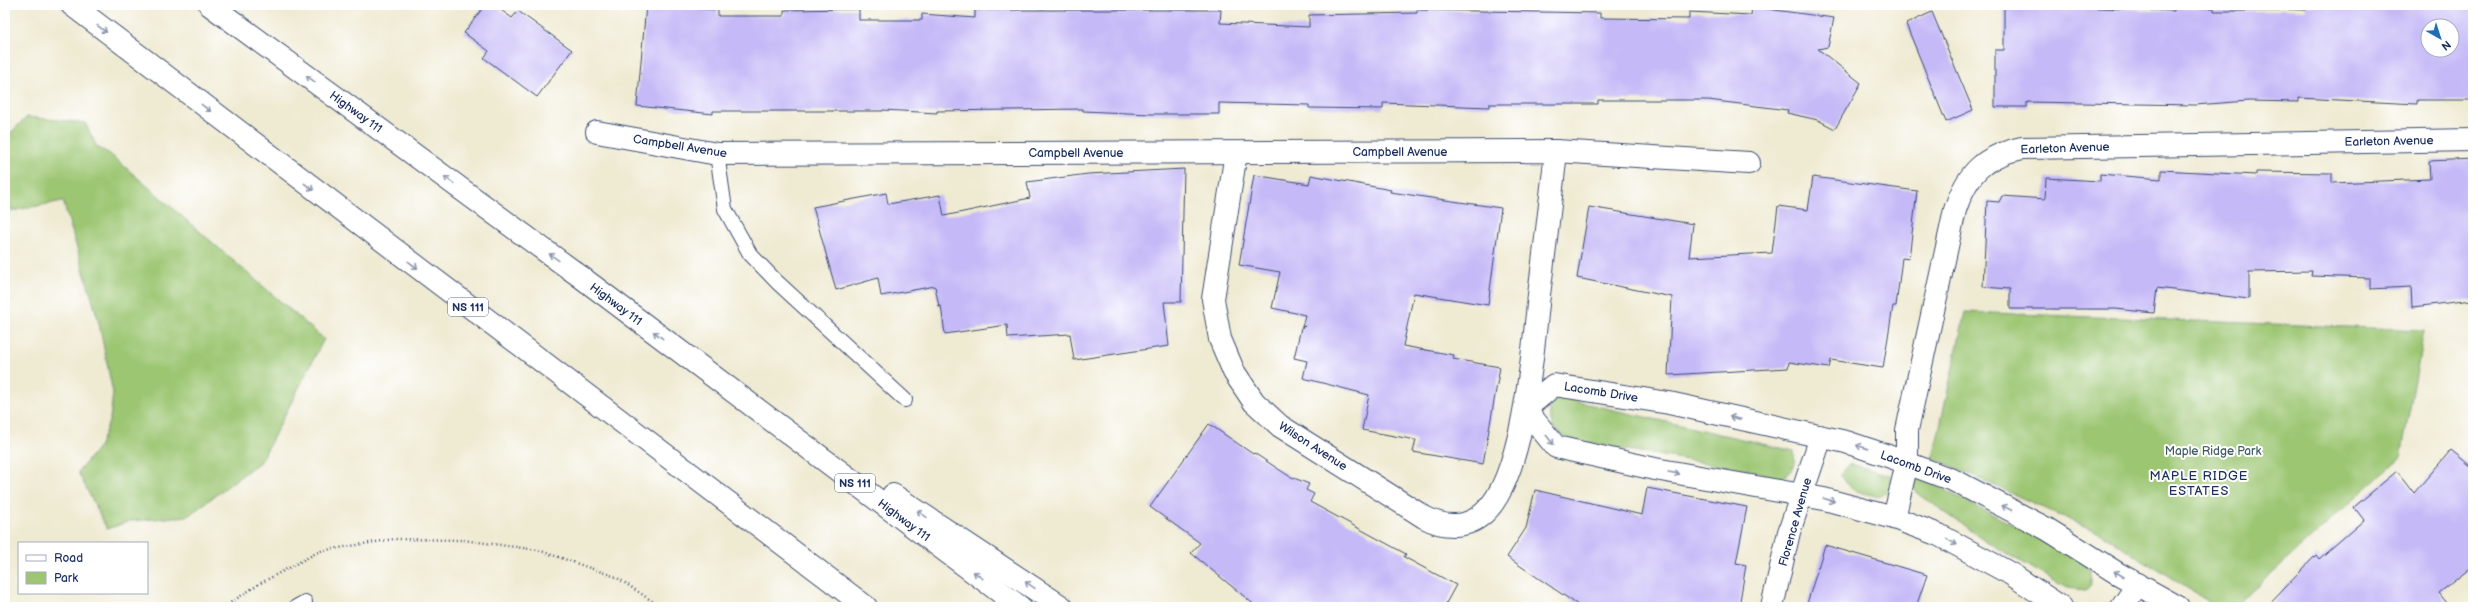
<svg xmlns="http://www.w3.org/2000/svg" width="2478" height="612" font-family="'Balsamiq Sans',sans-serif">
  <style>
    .green { fill: #9cc672; stroke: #5c7a68 }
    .building { fill: #c5b9f7; fill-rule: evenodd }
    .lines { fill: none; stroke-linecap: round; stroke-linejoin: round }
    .lane-casing { stroke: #3b4b6f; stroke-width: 16 }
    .street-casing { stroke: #3b4b6f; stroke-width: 24 }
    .highway-casing { stroke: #3b4b6f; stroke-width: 24 }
    .path { stroke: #3b4b6f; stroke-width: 2.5; stroke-dasharray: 1 3; stroke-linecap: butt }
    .lane { stroke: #fff; stroke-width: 14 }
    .street { stroke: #fff; stroke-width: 22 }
    .highway { stroke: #fff; stroke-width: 22 }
    .oneway { stroke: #8d97ae }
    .labels { text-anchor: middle; stroke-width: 4; stroke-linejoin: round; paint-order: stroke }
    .shield { fill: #fff; stroke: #5f6d8e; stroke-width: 1 }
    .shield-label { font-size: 11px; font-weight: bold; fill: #1b2f5e }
    .street-label { font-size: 12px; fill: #1b2f5e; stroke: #fff }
    .park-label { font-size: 12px; fill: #425c64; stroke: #fff }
    .neighbourhood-label { font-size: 13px; letter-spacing: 1px; fill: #1b2f5e; stroke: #fff }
  </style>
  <rect width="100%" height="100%" fill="#fff"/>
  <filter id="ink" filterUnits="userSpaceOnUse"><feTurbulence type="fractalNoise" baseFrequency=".025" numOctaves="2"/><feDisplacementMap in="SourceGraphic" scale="8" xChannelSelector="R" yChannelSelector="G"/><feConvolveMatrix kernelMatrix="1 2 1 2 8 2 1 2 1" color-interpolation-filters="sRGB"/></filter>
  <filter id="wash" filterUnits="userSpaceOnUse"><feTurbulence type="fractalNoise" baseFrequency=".012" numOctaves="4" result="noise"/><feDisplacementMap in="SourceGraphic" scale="16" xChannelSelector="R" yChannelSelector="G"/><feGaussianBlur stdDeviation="0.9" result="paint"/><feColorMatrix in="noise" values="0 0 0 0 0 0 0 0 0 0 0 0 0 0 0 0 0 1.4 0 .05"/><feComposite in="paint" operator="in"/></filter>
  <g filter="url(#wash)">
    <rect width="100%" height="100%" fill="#efead2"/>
    <g class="green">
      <path d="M27,117L85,123L97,147L110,154L324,339L261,461L188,516L131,521L107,529L78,472L100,445L110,419L113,393L98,319L63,201L11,211L8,189L5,186V138Z"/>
      <path d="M1965,312L2424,330L2401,457L2234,607H2217L2102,534L1933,458Z"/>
      <path d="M1557,397L1794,451C1795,467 1794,471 1779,479L1758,472L1570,440L1553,428L1548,408Z"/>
      <path d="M1850,464L1890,475V489L1879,497C1861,492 1848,492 1840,474Z"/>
      <path d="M1919,477L2080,559L2090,569V586L2085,590L2068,588L2058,583L1986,541L1916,492L1912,486Z"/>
    </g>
    <g id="blocks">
      <g class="building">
        <path d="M485,5H494L512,18L518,11L572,50L537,97L484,58L489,51L464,33Z"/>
        <path d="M646,5L718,10V16H784V10L859,9V20H922V14L975,18V10H1221L1220,23L1309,27V15L1417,13V10L1600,13V18L1689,19V12L1751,15L1752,7L1834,18L1828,47L1818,49L1861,83L1835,129L1818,120L1787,113L1788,110L1708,100H1598V104H1489V107L1383,103V109L1309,108V105L1219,103V114H1151L1083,111V109L937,111V113L883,110V111H713V114L637,106Z"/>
        <path d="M2004,5H2079V7L2174,11V7L2214,8V11H2279V9L2306,10L2305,5H2473V100H2417V104L2299,98V102L2248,101L2195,105L2027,102V107H1995V50H2004ZM2428,26H2452V50H2428Z"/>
        <path d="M1932,12L1973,110L1946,122L1906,24Z"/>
        <path d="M2473,159V300L2412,307L2411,287L2370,289V278L2311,276L2312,271L2249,272V299L2157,288L2154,313L2116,309H2010V289L1983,287L1987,201L1999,202L2002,196L2045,199L2046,178L2100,181V174L2161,179V170L2256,175V172L2332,173V183L2430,179L2429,161Z"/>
        <path d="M1184,169L1181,302H1164L1169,346L1074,360L1070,334L1008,338L1007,325L945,334L941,306L939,307L935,286L881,296L878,278L836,290L813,207L886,193L888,204L940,195L944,216L1030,198L1027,182L1088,174Z"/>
        <path d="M1254,175L1309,184L1311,175L1391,190L1390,192L1501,208L1488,305L1414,293L1403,346L1454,355L1453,359L1500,367L1483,464L1413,452L1416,440L1362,430L1369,395L1303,378L1307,361L1294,358L1301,328L1305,326L1302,327L1305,315L1272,308L1280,272L1239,265Z"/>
        <path d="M1813,177L1917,191L1909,259L1902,258L1896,306H1893L1883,368L1831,360L1829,368L1789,362L1788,368L1668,375L1672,297L1577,278L1589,207L1693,224L1689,257L1772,253L1778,206L1808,210Z"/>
        <path d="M1209,424L1253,454L1254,453L1289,476L1309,484L1306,490L1314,494L1310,502L1406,554L1404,557L1456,585L1444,607H1257L1191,553L1200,543L1150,507Z"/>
        <path d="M2451,450L2473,468V566L2439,593L2450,607H2267L2316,555L2319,559L2364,520L2354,507L2397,471L2414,493Z"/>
        <path d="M1647,488L1747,507L1736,563L1746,565L1739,607H1581L1507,557L1526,528L1535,490L1642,515Z"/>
        <path d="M1825,545L1927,575L1916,607H1806Z"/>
      </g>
    </g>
  </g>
  <g filter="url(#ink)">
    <use href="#blocks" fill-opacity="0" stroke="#3b4b6f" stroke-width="1"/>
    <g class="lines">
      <g class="lane-casing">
        <g id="lane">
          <path d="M717,154L725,209L750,254L777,282L905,400"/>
          <path d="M296,607L305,602"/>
        </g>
      </g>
      <g class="street-casing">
        <g id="street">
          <path d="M597,132L717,154L1556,151L1749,163"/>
          <path d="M1236,153L1213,299L1220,339L1234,372L1254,402L1280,426L1424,517C1444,528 1468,529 1485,512C1524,476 1533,348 1539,295C1545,247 1551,199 1556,151"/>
          <path d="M1525,409L1554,385L1669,403L1846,442L1888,456L1955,481L2047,529L2117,573L2178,607"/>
          <path d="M1525,409L1556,447L1655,469L1824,499L1894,518L1939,535L2011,574L2061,607"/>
          <path d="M1894,518L1907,463V430L1955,210C1967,173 1984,156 2022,148L2473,140"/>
          <path d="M1772,607L1789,532L1821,437"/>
          <path d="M2122,607L2138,584"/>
        </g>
      </g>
      <g class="highway-casing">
        <g id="highway">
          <path d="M72,5L866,607"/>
          <path d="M210,5L581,277L1020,607"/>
          <path d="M893,495L1062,607"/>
        </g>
      </g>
      <path class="path" d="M224,607L259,584L320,551L394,539L463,540L538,550L616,577L661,607"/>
      <use href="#lane" class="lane"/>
      <use href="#street" class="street"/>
      <use href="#highway" class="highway"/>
    </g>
    <defs><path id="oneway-shaft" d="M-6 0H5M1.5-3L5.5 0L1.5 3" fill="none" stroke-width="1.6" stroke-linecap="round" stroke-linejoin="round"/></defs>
    <g class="oneway">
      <use href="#oneway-shaft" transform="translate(102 29) rotate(37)"/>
      <use href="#oneway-shaft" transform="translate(311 79) rotate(-144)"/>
      <use href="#oneway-shaft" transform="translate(206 108) rotate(37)"/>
      <use href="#oneway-shaft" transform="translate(449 180) rotate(-144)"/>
      <use href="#oneway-shaft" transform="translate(309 187) rotate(37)"/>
      <use href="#oneway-shaft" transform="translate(554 257) rotate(-144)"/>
      <use href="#oneway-shaft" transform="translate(413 265) rotate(37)"/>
      <use href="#oneway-shaft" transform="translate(658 335) rotate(-143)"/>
      <use href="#oneway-shaft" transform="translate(1735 418) rotate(-167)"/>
      <use href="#oneway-shaft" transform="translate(1550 440) rotate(51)"/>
      <use href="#oneway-shaft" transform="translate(1862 447) rotate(-162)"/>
      <use href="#oneway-shaft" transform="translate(1674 473) rotate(10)"/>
      <use href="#oneway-shaft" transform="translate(1829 500) rotate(16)"/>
      <use href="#oneway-shaft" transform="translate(2007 508) rotate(-153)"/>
      <use href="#oneway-shaft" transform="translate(922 514) rotate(-146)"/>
      <use href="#oneway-shaft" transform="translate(1952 542) rotate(29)"/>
      <use href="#oneway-shaft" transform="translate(2119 574) rotate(-150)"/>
      <use href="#oneway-shaft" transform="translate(978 575) rotate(-143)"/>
      <use href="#oneway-shaft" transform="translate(1030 585) rotate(-146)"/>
    </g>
  </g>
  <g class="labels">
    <g class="shield">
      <rect x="448" y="298" width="40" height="18" rx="3"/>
      <rect x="835" y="474" width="40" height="18" rx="3"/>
    </g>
    <g class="shield-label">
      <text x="468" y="311">NS 111</text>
      <text x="855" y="487">NS 111</text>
    </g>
    <g class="street-label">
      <text transform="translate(356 112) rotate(36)" y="4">Highway 111</text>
      <text transform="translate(2389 141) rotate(-1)" y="4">Earleton Avenue</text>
      <text transform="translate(680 146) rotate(9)" y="4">Campbell Avenue</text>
      <text transform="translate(2065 148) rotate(-2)" y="4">Earleton Avenue</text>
      <text x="1400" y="156">Campbell Avenue</text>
      <text x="1076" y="157">Campbell Avenue</text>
      <text transform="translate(616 304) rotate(37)" y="4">Highway 111</text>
      <text transform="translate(1601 392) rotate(9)" y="4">Lacomb Drive</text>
      <text transform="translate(1313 446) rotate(33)" y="4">Wilson Avenue</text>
      <text transform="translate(1916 467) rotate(20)" y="4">Lacomb Drive</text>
      <text transform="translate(904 520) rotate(37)" y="4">Highway 111</text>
      <text transform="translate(1795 522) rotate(-74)" y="4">Florence Avenue</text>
    </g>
    <g class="park-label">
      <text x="2213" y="455">Maple Ridge Park</text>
    </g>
    <g class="neighbourhood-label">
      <text x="2199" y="480">MAPLE RIDGE<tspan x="2199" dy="15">ESTATES</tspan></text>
    </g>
  </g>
  <rect width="2478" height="612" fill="none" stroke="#fff" stroke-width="20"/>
  <rect x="18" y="542" width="130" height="52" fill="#ffffff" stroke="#a4acbf"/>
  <rect x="26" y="555" width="20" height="6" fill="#ffffff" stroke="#a4acbf"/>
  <text x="54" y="562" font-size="12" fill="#1b2f5e">Road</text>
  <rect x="26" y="572" width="20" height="12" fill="#9cc672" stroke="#a4acbf"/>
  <text x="54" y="582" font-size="12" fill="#1b2f5e">Park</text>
  <g transform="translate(2440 38) rotate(141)"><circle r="19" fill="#ffffff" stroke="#a4acbf"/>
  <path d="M0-3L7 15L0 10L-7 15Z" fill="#1f6fb2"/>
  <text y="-6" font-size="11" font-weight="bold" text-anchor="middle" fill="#1b2f5e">N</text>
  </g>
</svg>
